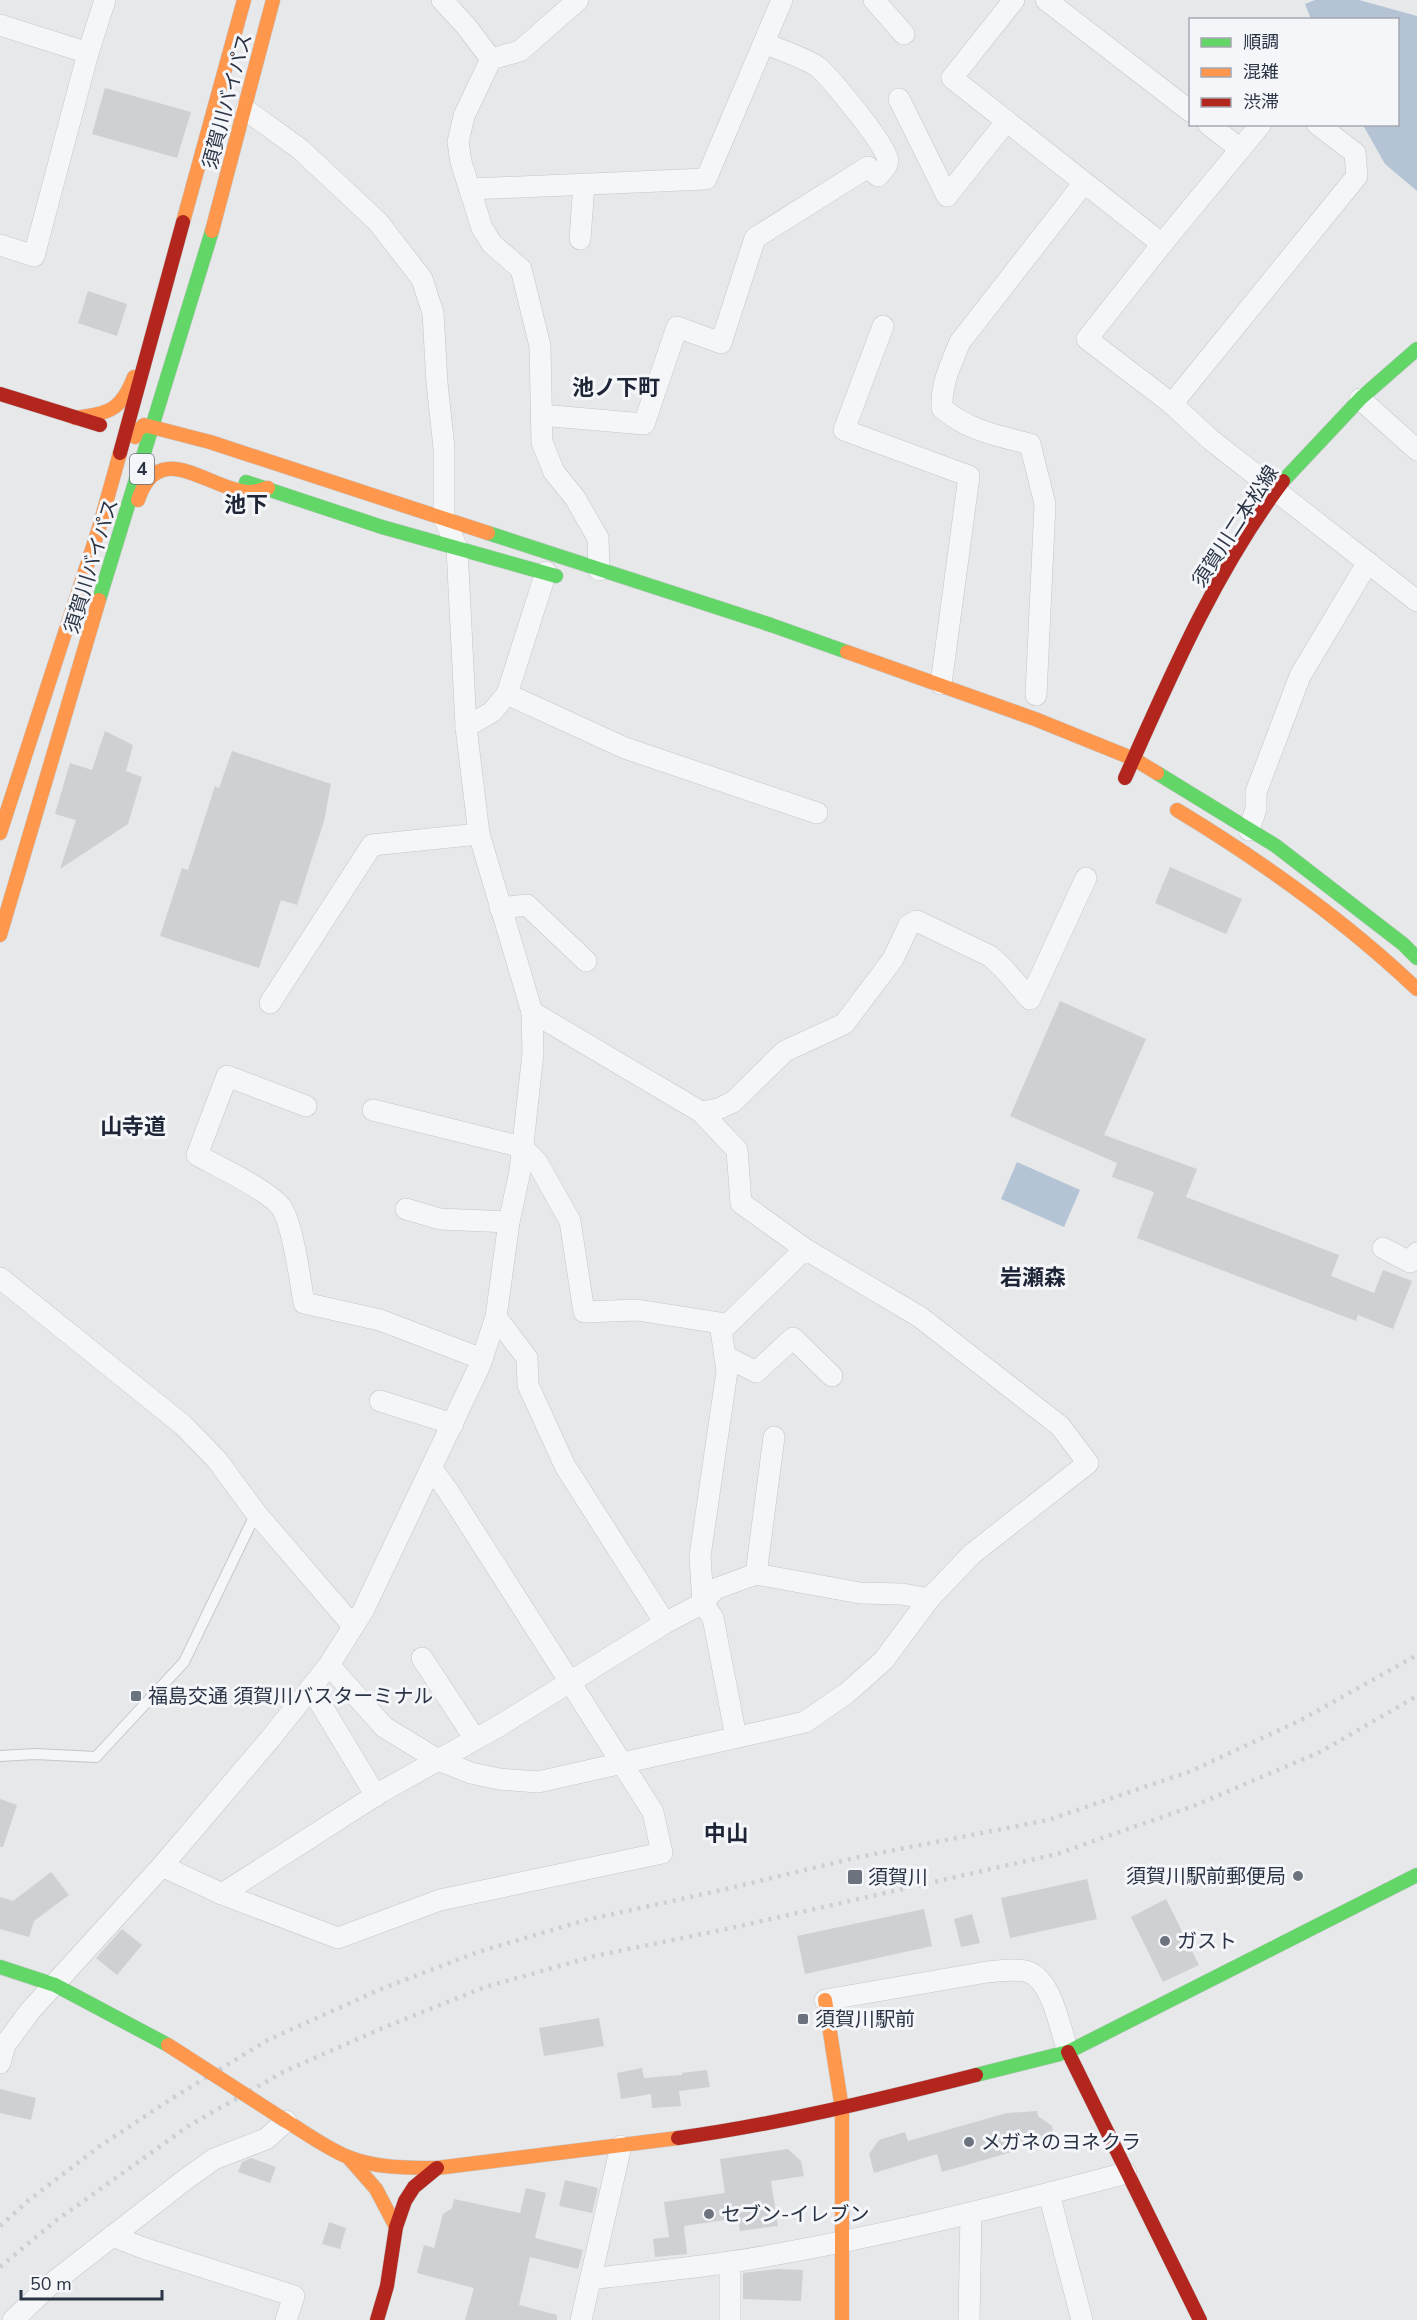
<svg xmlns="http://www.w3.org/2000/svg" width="1417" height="2320" font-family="'Nunito Sans','Noto Sans JP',sans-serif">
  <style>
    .water { fill: #b4c4d5 }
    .building { fill: #ced0d3 }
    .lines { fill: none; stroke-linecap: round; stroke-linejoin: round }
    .lane-casing { stroke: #c4c6c8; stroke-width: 12 }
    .street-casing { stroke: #c4c6c8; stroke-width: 22 }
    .fast-casing { stroke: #c4c6c8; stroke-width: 15 }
    .slow-casing { stroke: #c4c6c8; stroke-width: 15 }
    .jam-casing { stroke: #c4c6c8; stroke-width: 15 }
    .lane { stroke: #f5f6f7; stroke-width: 10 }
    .street { stroke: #f5f6f7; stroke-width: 21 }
    .fast { stroke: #63d668; stroke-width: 14 }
    .slow { stroke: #ff974d; stroke-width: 14 }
    .jam { stroke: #b3261e; stroke-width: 14 }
    .rail { stroke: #cecfd2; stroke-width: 4.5; stroke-dasharray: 3 6; stroke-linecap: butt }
    .slow-bridge-casing { stroke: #c4c6c8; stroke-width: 15; stroke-linecap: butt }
    .slow-bridge { stroke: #ff974d; stroke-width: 14 }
    .poi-dot { fill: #6c737f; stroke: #f4f6f9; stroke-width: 2 }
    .labels { text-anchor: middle; stroke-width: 6; stroke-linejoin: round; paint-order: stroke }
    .shield { fill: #f4f6f9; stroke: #676e7b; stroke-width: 1.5 }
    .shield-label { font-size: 18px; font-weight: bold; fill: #2b3445 }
    .street-label { font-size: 20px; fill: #2b3445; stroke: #f4f6f9 }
    .poi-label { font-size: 20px; fill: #2b3445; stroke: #f4f6f9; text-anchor: start }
    .quarter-label { font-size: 22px; font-weight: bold; fill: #1d2536; stroke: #f4f6f9 }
  </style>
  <rect width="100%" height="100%" fill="#e6e8ea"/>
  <g class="water">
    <path d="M1315,0H1359L1417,16V191L1385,164L1363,125L1398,124V20L1311,19L1305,4Z"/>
    <path d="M1017,1162L1080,1190L1064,1227L1001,1199Z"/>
  </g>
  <g class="building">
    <path d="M105,88L191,112L177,158L92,134Z"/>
    <path d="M88,291L127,304L117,336L78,323Z"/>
    <path d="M105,731L133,745L126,771L142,777L128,824L60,869L76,820L55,814L70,763L92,770Z"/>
    <path d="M232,751L331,784L324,821L297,905L281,900L259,968L160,936L182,868L188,870L215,786L219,788Z"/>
    <path d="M1170,867L1242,899L1226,934L1155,903Z"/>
    <path d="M1060,1001L1146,1039L1104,1135L1197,1169L1186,1197L1339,1255L1331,1276L1374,1293L1383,1270L1412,1281L1393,1329L1358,1315L1356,1321L1137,1238L1154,1192L1112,1177L1117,1163L1010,1116Z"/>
    <path d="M0,1799L17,1805L3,1847H0Z"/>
    <path d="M51,1872L69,1895L34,1921L29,1937L0,1929V1897L13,1901Z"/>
    <path d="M1087,1879L1097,1919L1010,1938L1001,1898Z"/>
    <path d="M1166,1899L1199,1965L1163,1982L1131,1917Z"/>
    <path d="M924,1909L932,1946L805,1974L797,1936Z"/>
    <path d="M972,1914L980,1943L961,1947L954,1919Z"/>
    <path d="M122,1929L142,1945L117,1975L96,1958Z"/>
    <path d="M599,2018L604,2046L544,2056L539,2028Z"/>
    <path d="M642,2068L644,2078L682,2075V2073L707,2070L710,2087L679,2091L681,2106L652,2108L651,2094L621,2099L617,2073Z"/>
    <path d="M0,2089L36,2098L31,2120L0,2113Z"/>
    <path d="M1037,2111L1038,2116L1052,2126L1054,2137L1018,2144L1019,2150L942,2172L937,2154L874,2173L869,2154L879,2140L905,2132L908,2141L1007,2113Z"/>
    <path d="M788,2149L801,2161L804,2176L771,2181L778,2226L740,2231L738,2218L684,2226L687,2254L655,2257L653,2239L669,2237L664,2202L725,2193L720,2159Z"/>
    <path d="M251,2158L276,2167L270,2183L238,2172L242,2162Z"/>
    <path d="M565,2180L598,2188L592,2213L559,2206Z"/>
    <path d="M526,2188L546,2193L535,2238L583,2250L578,2269L530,2257L519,2305L557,2315V2320H465L474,2288L417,2273L424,2245L434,2248L443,2214L452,2208L454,2199L520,2213Z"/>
    <path d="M329,2222L346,2228L340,2249L322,2244Z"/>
    <path d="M778,2269L803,2270L801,2301L743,2299V2273Z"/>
  </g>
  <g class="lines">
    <g class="lane-casing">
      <path id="lane" d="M0,1756L35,1754L96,1757L184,1662L256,1513"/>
    </g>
    <g class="street-casing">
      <g id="street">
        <path d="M442,0L466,26L491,59"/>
        <path d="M578,0L520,51L491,59L464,116L458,142L461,162L482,228L492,244L521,269L540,346L542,442L554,472L575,498L598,538L599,570"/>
        <path d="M874,0L904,34"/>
        <path d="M1014,0L952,78L1162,244"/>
        <path d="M1046,0L1190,111"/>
        <path d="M0,25L88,53"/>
        <path d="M899,99L947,196L1006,122"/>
        <path d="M1208,124L1240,149"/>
        <path d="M1261,124L1162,244L1087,339L1172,404L1211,440L1417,601"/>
        <path d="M470,189L706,179L782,0"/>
        <path d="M580,239L584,184"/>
        <path d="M0,245L34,256L88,53L105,0"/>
        <path d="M883,326L844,430L969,476L941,684"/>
        <path d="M1360,399L1417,450"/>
        <path d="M1172,404L1357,176L1355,153L1317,124"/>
        <path d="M541,415L644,424L677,327L721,343L755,238L868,167L878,176C882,172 887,167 888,161C889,148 831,79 819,68C809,59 777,49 764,43"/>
        <path d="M507,694L625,748L817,813"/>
        <path d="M1036,695L1045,504L1030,444C998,436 967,430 942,408C941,383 951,364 960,342L1084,183"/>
        <path d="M466,727L492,712L507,694L546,572"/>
        <path d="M1249,830L1256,809V792L1300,676L1368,562"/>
        <path d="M500,908L527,905L586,961"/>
        <path d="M270,1003L372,845L479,834"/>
        <path d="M532,1012L701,1112L737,1150L741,1203L805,1249"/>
        <path d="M306,1106L227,1076L197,1155C217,1166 268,1190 281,1207C293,1224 300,1280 304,1303L380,1320L482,1359"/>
        <path d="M373,1110L522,1147L537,1162L570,1221L584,1312L637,1310L720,1323L727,1371L700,1556L703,1603L713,1618L736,1737"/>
        <path d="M701,1112L718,1109L733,1102L785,1051L844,1024L893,959L909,925L917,921L990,956L1003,968L1030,999L1086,878"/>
        <path d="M406,1209L440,1219L509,1222"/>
        <path d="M1383,1248L1410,1262L1417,1253"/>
        <path d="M0,1278L183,1425L217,1460L256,1513L353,1626"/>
        <path d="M496,1317L527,1358L528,1385L565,1466L665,1623"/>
        <path d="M725,1356L756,1372L793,1338L832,1376"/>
        <path d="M380,1401L453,1424"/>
        <path d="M756,1574L774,1437"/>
        <path d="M422,1658L475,1739"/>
        <path d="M329,1665L384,1727L438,1760L471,1773L499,1779L538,1782L805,1722L847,1693L884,1660L929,1599L972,1554L1088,1463L1060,1426L920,1317L805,1249L721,1331"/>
        <path d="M311,1688L376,1796"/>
        <path d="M162,1866L222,1894L338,1938L440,1900L662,1853L653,1812L448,1491L432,1469"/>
        <path d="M222,1894L381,1792L499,1726L665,1623L703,1603L715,1589L756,1574L860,1593L902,1594L929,1599"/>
        <path d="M825,2000L987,1972C1000,1971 1017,1968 1029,1972C1052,1981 1061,2031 1068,2052"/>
        <path d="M0,2063L5,2045L30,2011L162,1866L270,1739L329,1665L363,1611L480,1365L496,1317L509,1222L520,1171L533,1053L532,1012L479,834L466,727L457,548L444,518V448L437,383L433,313L422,279L378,222L300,149L246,110"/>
        <path d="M1049,2194L1082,2320"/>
        <path d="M112,2236L146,2249L294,2296L286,2320"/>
        <path d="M591,2279C637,2273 684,2269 731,2262C864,2241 995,2208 1126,2173"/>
        <path d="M13,2320L51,2284L186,2179L214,2159L266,2139L286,2121"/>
        <path d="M581,2320L621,2146"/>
        <path d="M730,2320V2262"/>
        <path d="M969,2320L971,2214"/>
      </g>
    </g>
    <g class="fast-casing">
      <g id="fast">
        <path d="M1283,481L1361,398L1417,349"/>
        <path d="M246,482L382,527L556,576"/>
        <path d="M488,533L771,625L847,652"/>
        <path d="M99,600L212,231"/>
        <path d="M1157,773L1276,846L1403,944L1417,958"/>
        <path d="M0,1967L55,1985L168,2045"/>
        <path d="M976,2075L1068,2052L1417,1875"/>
      </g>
    </g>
    <g class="slow-casing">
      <g id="slow">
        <path d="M183,222L244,0"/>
        <path d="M212,231L273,0"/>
        <path d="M75,418C109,413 121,411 134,377"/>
        <path d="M135,437L136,432L144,425L210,442L488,533"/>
        <path d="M138,500C159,436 208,490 250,492C256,492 262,489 268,488"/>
        <path d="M847,652L1035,719L1134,759L1157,773"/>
        <path d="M1177,810C1263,862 1344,920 1417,989"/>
        <path d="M0,833L99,528L120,453"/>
        <path d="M0,935L99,600"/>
        <path d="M825,2000L842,2109V2320"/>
        <path d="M286,2121C306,2133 326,2148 348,2157C375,2168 408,2168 437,2168L678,2138"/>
        <path d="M348,2157L376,2189L396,2227"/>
      </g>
    </g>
    <g class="jam-casing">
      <g id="jam">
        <path d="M0,394L100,425"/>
        <path d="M120,453L183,222"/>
        <path d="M1125,778C1170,677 1216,570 1283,481"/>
        <path d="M1068,2052L1200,2320"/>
        <path d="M678,2138C779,2124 877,2100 976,2075"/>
        <path d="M377,2320L387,2286L396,2227L405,2201L414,2187L437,2168"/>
      </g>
    </g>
    <use href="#lane" class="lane"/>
    <use href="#street" class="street"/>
    <use href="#fast" class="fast"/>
    <use href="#slow" class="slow"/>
    <use href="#jam" class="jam"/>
    <g class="rail">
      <path d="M0,2226L29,2200L100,2146L171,2099L268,2040L381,1989L478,1952L586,1920L722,1890L859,1857L1048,1820L1191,1771L1301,1720L1417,1655"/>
      <path d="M0,2267L54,2222L190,2125L285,2071L385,2027L485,1987L595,1956L731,1928L1057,1854L1196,1805L1320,1752L1417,1696"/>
    </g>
    <g class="slow-bridge-casing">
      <path id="slow-bridge" d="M168,2045L286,2121"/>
    </g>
    <use href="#slow-bridge" class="slow-bridge"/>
  </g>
  <g class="poi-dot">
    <rect x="130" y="1690" width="12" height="12" rx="3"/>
    <circle cx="1298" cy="1876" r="6"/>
    <rect x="847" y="1869" width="16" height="16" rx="3"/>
    <circle cx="1165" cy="1941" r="6"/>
    <rect x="797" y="2013" width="12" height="12" rx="3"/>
    <circle cx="969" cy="2142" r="6"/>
    <circle cx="709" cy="2214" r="6"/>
  </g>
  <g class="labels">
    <rect class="shield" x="130" y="454" width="24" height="30" rx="4.5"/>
    <g class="shield-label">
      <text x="142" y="475">4</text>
    </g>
    <g class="street-label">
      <text transform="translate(227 101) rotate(-75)" y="7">須賀川バイパス</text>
      <text transform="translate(1235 526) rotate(-57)" y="7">須賀川二本松線</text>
      <text transform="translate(91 566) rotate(-73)" y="7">須賀川バイパス</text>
    </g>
    <g class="poi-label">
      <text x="148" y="1703">福島交通 須賀川バスターミナル</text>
      <text x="1286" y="1883" text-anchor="end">須賀川駅前郵便局</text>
      <text x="868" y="1884">須賀川</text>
      <text x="1177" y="1948">ガスト</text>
      <text x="815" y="2026">須賀川駅前</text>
      <text x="981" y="2149">メガネのヨネクラ</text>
      <text x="721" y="2221">セブン-イレブン</text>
    </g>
    <g class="quarter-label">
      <text x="616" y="395">池ノ下町</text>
      <text x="246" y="512">池下</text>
      <text x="133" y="1134">山寺道</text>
      <text x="1033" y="1285">岩瀬森</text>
      <text x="726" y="1841">中山</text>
    </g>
  </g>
  <rect x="1189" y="18" width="210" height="108" fill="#f4f6f9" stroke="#a4a8b1" stroke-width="1.5"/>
  <rect x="1201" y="38" width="30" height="9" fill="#63d668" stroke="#a4a8b1" stroke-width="1.5"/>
  <text x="1243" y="48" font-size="18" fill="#2b3445">順調</text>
  <rect x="1201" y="68" width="30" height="9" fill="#ff974d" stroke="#a4a8b1" stroke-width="1.5"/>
  <text x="1243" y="78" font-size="18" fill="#2b3445">混雑</text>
  <rect x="1201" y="98" width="30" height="9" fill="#b3261e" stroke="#a4a8b1" stroke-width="1.5"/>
  <text x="1243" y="108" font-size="18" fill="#2b3445">渋滞</text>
  <path d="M21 2290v9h141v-9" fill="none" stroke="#2b3445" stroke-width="3"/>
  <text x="30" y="2290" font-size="18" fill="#2b3445" stroke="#f4f6f9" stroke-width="4.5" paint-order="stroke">50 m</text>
</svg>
